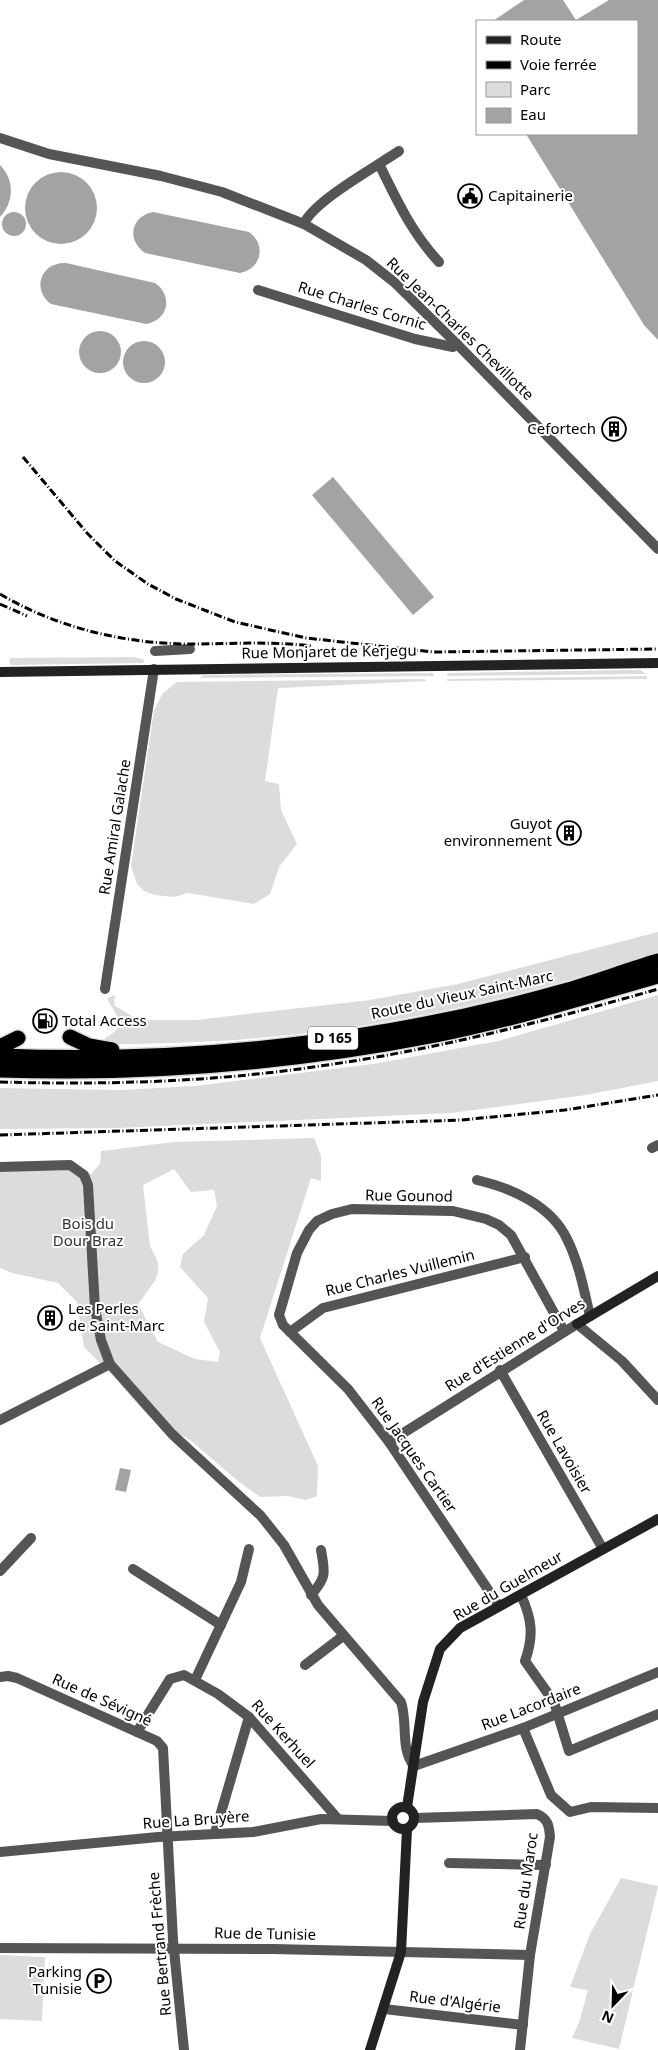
<svg xmlns="http://www.w3.org/2000/svg" width="658" height="2050" font-family="'Noto Sans',sans-serif">
  <style>
    .green { fill: #dcdcdc; fill-rule: evenodd }
    .water { fill: #a3a3a3 }
    .lines { fill: none; stroke-linecap: round; stroke-linejoin: round }
    .highway-casing { stroke: #dbdbdb; stroke-width: 18 }
    .street { stroke: #555; stroke-width: 10 }
    .secondary { stroke: #222; stroke-width: 10 }
    .highway { stroke: #000; stroke-width: 15 }
    .rail { stroke: #000; stroke-width: 3; stroke-dasharray: 8 2.5 1 2.5; stroke-linecap: butt }
    .labels { text-anchor: middle; stroke-width: 4; stroke-linejoin: round; paint-order: stroke }
    .shield { fill: #fff; stroke: #4c4c4c; stroke-width: 1 }
    .shield-label { font-size: 14px; font-weight: bold; fill: #000 }
    .poi-label { font-size: 15px; fill: #000; stroke: #fff; text-anchor: start }
    .street-label { font-size: 15px; fill: #000; stroke: #fff }
    .park-label { font-size: 15px; fill: #333; stroke: #fff }
  </style>
  <rect width="100%" height="100%" fill="#fff"/>
  <g class="green">
    <path d="M134,657L145,660L143,663L11,665L9,661L10,658Z"/>
    <path d="M628,670H641L646,674L447,676L448,673Z"/>
    <path d="M433,673L434,676L200,678L204,675Z"/>
    <path d="M647,676V679L447,681V679Z"/>
    <path d="M425,679L426,681L278,688L265,781L279,784L281,810L297,844L279,867L270,894L254,904L188,893L174,897L155,895L144,891L137,884L131,866L154,710L163,693L177,682Z"/>
    <path d="M658,932V952L642,958C490,1007 331,1039 171,1043C156,1043 115,1046 104,1042L105,1038C129,1026 116,1016 107,998L115,995L114,1005L138,1020H196L370,1000L458,984Z"/>
    <path d="M658,995V1081L586,1095L451,1113L119,1128L0,1129V1088L121,1090L195,1086L373,1064L498,1041Z"/>
    <path d="M314,1138L321,1156V1181L311,1178L260,1338L318,1466L317,1496L305,1500L288,1496L260,1497L238,1481L190,1440L148,1416L114,1377L84,1347L77,1302L58,1283L12,1273L0,1268V1172L64,1168L91,1174L100,1164L101,1151L174,1142ZM174,1169L191,1192L214,1190L217,1206L204,1235L183,1254L180,1267L208,1298L204,1322L220,1352L218,1362L195,1359L158,1342L138,1304L155,1281L158,1272V1262L150,1246L143,1185Z"/>
    <path d="M621,1878L658,1886L619,2049L572,2038L579,2023L588,1990L570,1987L590,1934Z"/>
    <path d="M0,1955L45,1957L42,2021L0,2019Z"/>
  </g>
  <g class="water">
    <path d="M524,0H563L576,20L609,0H658V340L644,325L526,134H637V21H493Z"/>
    <path d="M0,165C15,180 14,202 0,217Z"/>
    <circle cx="61" cy="208" r="36"/>
    <circle cx="14" cy="224" r="12"/>
    <path d="M153,212L249,232C267,245 261,269 240,273L145,253C126,240 131,216 153,212Z"/>
    <path d="M66,263L155,283C173,295 169,320 146,324L51,304C31,289 41,262 66,263Z"/>
    <circle cx="100" cy="352" r="21"/>
    <circle cx="144" cy="362" r="21"/>
    <path d="M333,477L434,597L413,615L312,495Z"/>
    <path d="M120,1468L131,1470L126,1492L115,1490Z"/>
  </g>
  <g class="lines">
    <g class="highway-casing">
      <g id="highway">
        <path d="M70,1037L89,1046L112,1050"/>
        <path d="M0,1047L18,1038"/>
        <path d="M0,1056C190,1064 385,1042 568,990C598,981 628,970 658,961"/>
        <path d="M0,1070C146,1075 292,1063 436,1035C511,1020 585,997 658,976"/>
      </g>
    </g>
    <g class="street">
      <path d="M0,138L49,154L161,176L222,192L304,224L366,260L394,282L457,344L658,549"/>
      <path d="M379,164C397,200 411,232 439,262"/>
      <path d="M304,224C312,202 377,166 399,151"/>
      <path d="M258,290L415,339L453,347L457,344"/>
      <path d="M155,651L190,649"/>
      <path d="M105,989L154,669"/>
      <path d="M652,1148L658,1145"/>
      <path d="M0,1167L70,1165L84,1175L88,1185L95,1308L101,1340L110,1364L172,1434L261,1516L284,1545L318,1605L401,1702C408,1723 400,1749 414,1766L523,1728L658,1672"/>
      <path d="M477,1180C511,1188 551,1205 567,1239C579,1263 584,1290 590,1316"/>
      <path d="M290,1332L323,1308L525,1257"/>
      <path d="M500,1370L603,1549"/>
      <path d="M0,1420L110,1364"/>
      <path d="M389,1442L577,1324L622,1361L658,1400"/>
      <path d="M133,1569L221,1625"/>
      <path d="M0,1571L31,1538"/>
      <path d="M311,1595C327,1577 325,1573 321,1550"/>
      <path d="M521,1595C532,1619 534,1636 525,1661L554,1702L569,1751L658,1714"/>
      <path d="M499,1606L389,1442L348,1389L283,1325L279,1315L297,1253L309,1230L317,1221L332,1214L352,1209L453,1211L486,1219L499,1225L511,1235L564,1331"/>
      <path d="M305,1665L343,1636"/>
      <path d="M0,1677L8,1676L17,1678L157,1741L163,1748L173,1940L184,2050"/>
      <path d="M195,1680L241,1582L249,1549"/>
      <path d="M523,1728L551,1795L570,1812L591,1807L658,1808"/>
      <path d="M137,1732L170,1679L184,1675L218,1694L249,1717L338,1819"/>
      <path d="M415,1818L537,1814C548,1819 549,1825 550,1837L530,1955L520,2050"/>
      <path d="M215,1833L249,1717"/>
      <path d="M0,1852L158,1837L253,1832L321,1819L393,1821"/>
      <path d="M449,1863L546,1865"/>
      <path d="M0,1948L273,1949L530,1955"/>
      <path d="M384,2009L523,2025"/>
    </g>
    <g class="secondary">
      <path d="M0,672L658,663"/>
      <path d="M577,1324L658,1276"/>
      <path d="M407,1807L423,1702L440,1649L460,1628L658,1519"/>
      <circle cx="403" cy="1818" r="11"/>
      <path d="M370,2050L401,1952L407,1829"/>
    </g>
    <use href="#highway" class="highway"/>
    <g class="rail">
      <path d="M23,457L87,533L115,561L148,584L176,599L235,622L306,638L433,652L658,649"/>
      <path d="M0,594C56,627 121,643 186,644C228,644 269,641 311,646"/>
      <path d="M0,604L27,616"/>
      <path d="M0,1082C107,1085 214,1082 320,1066C435,1050 546,1021 658,989"/>
      <path d="M0,1135L461,1120L565,1110L658,1095"/>
    </g>
  </g>
  <defs>
    <g id="civic-ring" transform="scale(1.25)"><circle r="9.5" fill="#fff" stroke="#000" stroke-width="1.5"/><path d="M-.6-6.5H3V-4.5H.6V-3L4-1V1h2V6H-6V1h2V-1L-.6-3ZM-1.2 2.5V6h2.4V2.5Z" fill="#000"/></g>
    <g id="building-ring" transform="scale(1.25)"><circle r="9.5" fill="#fff" stroke="#000" stroke-width="1.5"/><path d="M-4-6H4V6H1V3H-1V6H-4ZM-2.5-4.3h1.7v1.8h-1.7ZM.8-4.3h1.7v1.8H.8ZM-2.5-1h1.7V.8h-1.7ZM.8-1h1.7V.8H.8Z" fill="#000"/></g>
    <g id="fuel-ring" transform="scale(1.25)"><circle r="9.5" fill="#fff" stroke="#000" stroke-width="1.5"/><path d="M-5.5-6h7V0h2V4h1.3V-2.5L3-4.5l.8-.8L6-3V5H2.5V1h-1V6h-7ZM-4.2-4.7v3.2H.2V-4.7Z" fill="#000"/></g>
    <g id="parking-ring" transform="scale(1.25)"><circle r="9.5" fill="#fff" stroke="#000" stroke-width="1.5"/><path d="M-3.5-5.5H1a3.5 3.5 0 0 1 0 7H-1V5.5H-3.5ZM-1-3.4V-.6H.8a1.4 1.4 0 0 0 0-2.8Z" fill="#000"/></g>
  </defs>
  <g fill-rule="evenodd">
    <use href="#civic-ring" x="470" y="196"/>
    <use href="#building-ring" x="614" y="429"/>
    <use href="#building-ring" x="569" y="833"/>
    <use href="#fuel-ring" x="45" y="1021"/>
    <use href="#building-ring" x="50" y="1318"/>
    <use href="#parking-ring" x="99" y="1981"/>
  </g>
  <g class="labels">
    <rect class="shield" x="308" y="1026.5" width="50" height="23" rx="4"/>
    <g class="shield-label">
      <text x="333" y="1043">D 165</text>
    </g>
    <g class="poi-label">
      <text x="488" y="201">Capitainerie</text>
      <text x="596" y="434" text-anchor="end">Cefortech</text>
      <text x="552" y="829" text-anchor="end">Guyot<tspan x="552" dy="17">environnement</tspan></text>
      <text x="62" y="1026">Total Access</text>
      <text x="68" y="1314">Les Perles<tspan x="68" dy="17">de Saint-Marc</tspan></text>
      <text x="82" y="1977" text-anchor="end">Parking<tspan x="82" dy="17">Tunisie</tspan></text>
    </g>
    <g class="street-label">
      <text transform="translate(362 306) rotate(17)" y="5">Rue Charles Cornic</text>
      <text transform="translate(460 329) rotate(44)" y="5">Rue Jean-Charles Chevillotte</text>
      <text transform="translate(329 652) rotate(-1)" y="5">Rue Monjaret de Kerjegu</text>
      <text transform="translate(115 827) rotate(-81)" y="5">Rue Amiral Galache</text>
      <text transform="translate(462 995) rotate(-12)" y="5">Route du Vieux Saint-Marc</text>
      <text transform="translate(409 1196) rotate(1)" y="5">Rue Gounod</text>
      <text transform="translate(400 1273) rotate(-14)" y="5">Rue Charles Vuillemin</text>
      <text transform="translate(515 1345) rotate(-32)" y="5">Rue d'Estienne d'Orves</text>
      <text transform="translate(564 1452) rotate(60)" y="5">Rue Lavoisier</text>
      <text transform="translate(414 1455) rotate(55)" y="5">Rue Jacques Cartier</text>
      <text transform="translate(508 1586) rotate(-30)" y="5">Rue du Guelmeur</text>
      <text transform="translate(102 1700) rotate(24)" y="5">Rue de Sévigné</text>
      <text transform="translate(531 1707) rotate(-21)" y="5">Rue Lacordaire</text>
      <text transform="translate(283 1734) rotate(48)" y="5">Rue Kerhuel</text>
      <text transform="translate(196 1820) rotate(-4)" y="5">Rue La Bruyère</text>
      <text transform="translate(526 1881) rotate(-82)" y="5">Rue du Maroc</text>
      <text transform="translate(265 1934) rotate(1)" y="5">Rue de Tunisie</text>
      <text transform="translate(160 1944) rotate(-95)" y="5">Rue Bertrand Frèche</text>
      <text transform="translate(455 2002) rotate(7)" y="5">Rue d'Algérie</text>
    </g>
    <g class="park-label">
      <text x="88" y="1229">Bois du<tspan x="88" dy="17">Dour Braz</tspan></text>
    </g>
  </g>
  <rect x="476" y="20" width="162" height="115" fill="#ffffff" stroke="#999999"/>
  <rect x="486" y="36" width="25" height="8" fill="#222222" stroke="#999999"/>
  <text x="520" y="45" font-size="15" fill="#000000">Route</text>
  <rect x="486" y="61" width="25" height="8" fill="#000000" stroke="#999999"/>
  <text x="520" y="70" font-size="15" fill="#000000">Voie ferrée</text>
  <rect x="486" y="82" width="25" height="15" fill="#dcdcdc" stroke="#999999"/>
  <text x="520" y="95" font-size="15" fill="#000000">Parc</text>
  <rect x="486" y="108" width="25" height="15" fill="#a3a3a3" stroke="#999999"/>
  <text x="520" y="120" font-size="15" fill="#000000">Eau</text>
  <g transform="translate(613 2005) rotate(203)" stroke="#ffffff" stroke-width="4" paint-order="stroke">
  <path d="M0-4L9 19L0 12L-9 19Z" fill="#000000"/>
  <text y="-8" font-size="14" font-weight="bold" text-anchor="middle" fill="#000000">N</text>
  </g>
</svg>
